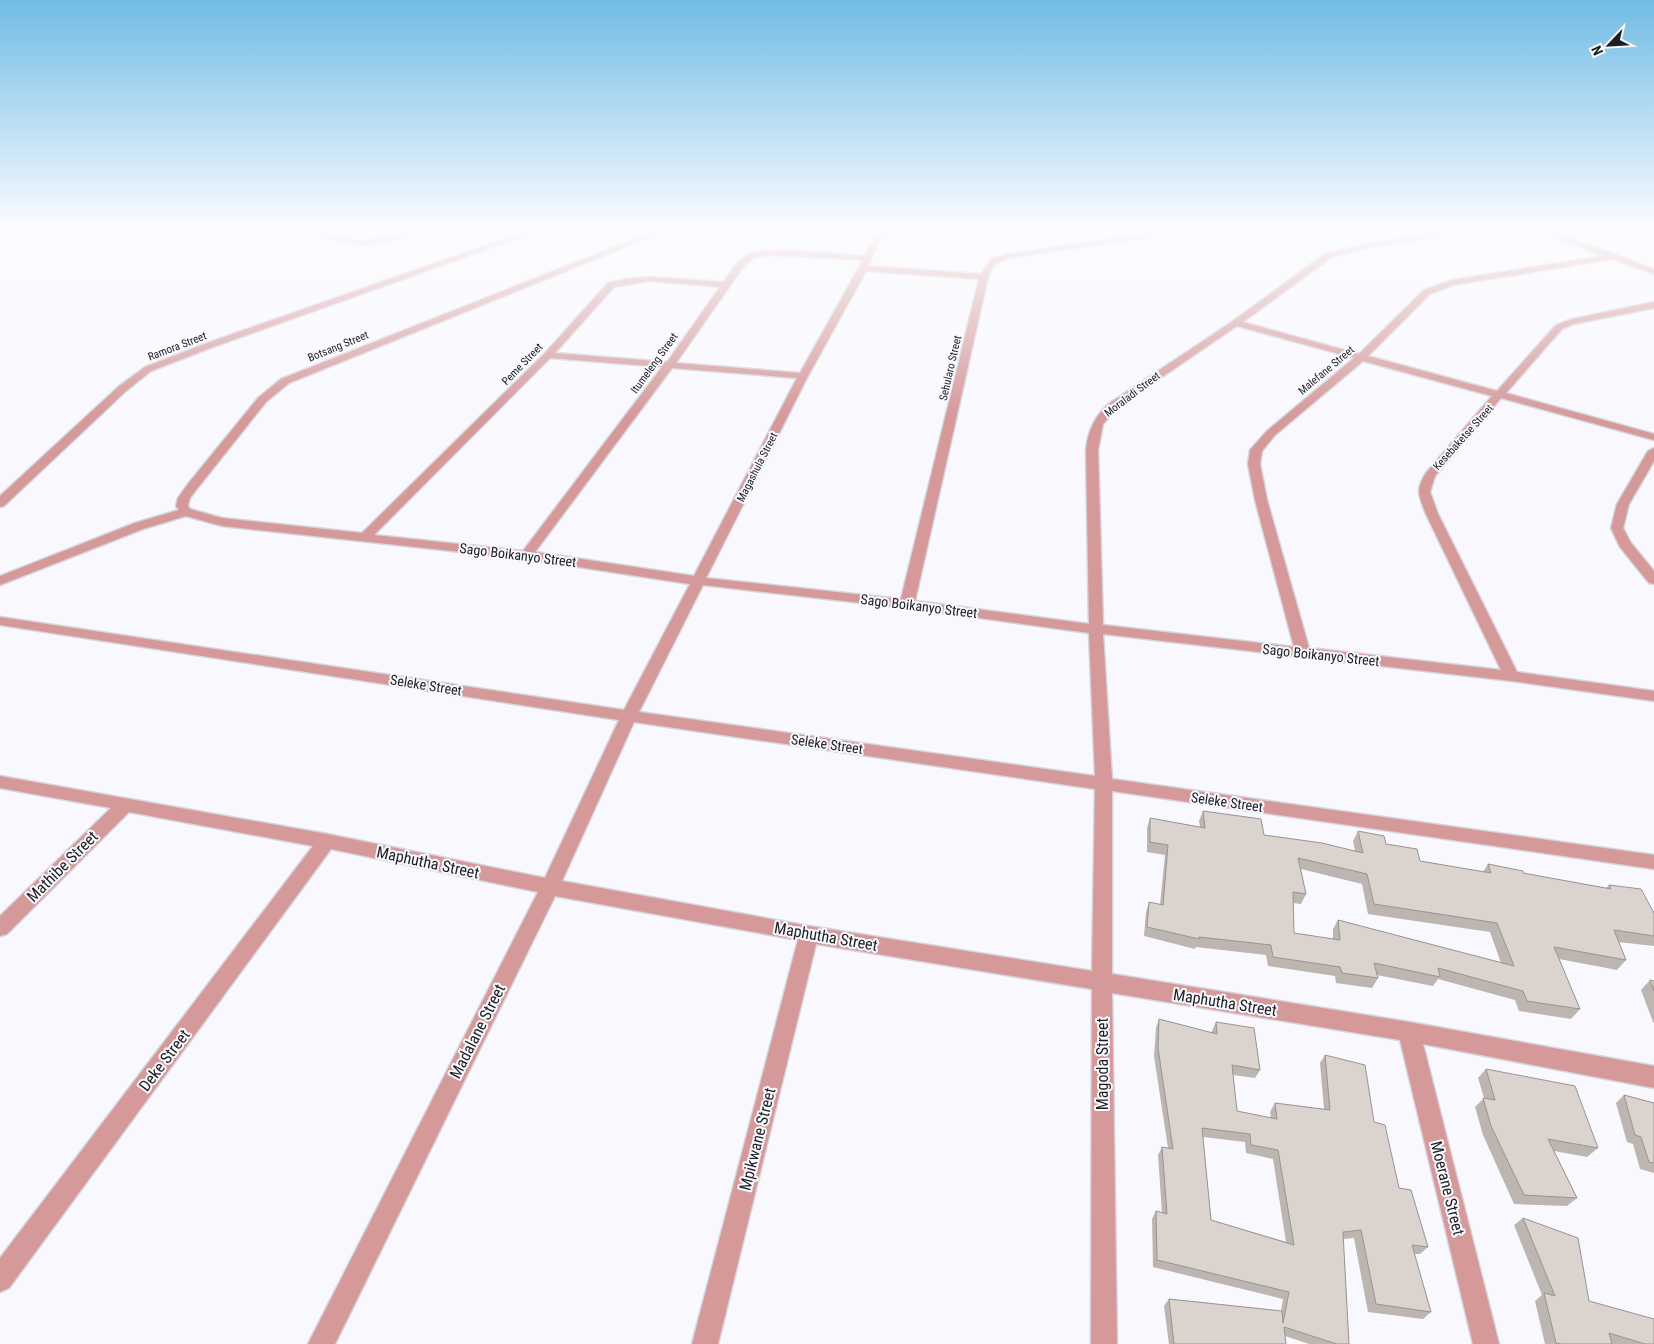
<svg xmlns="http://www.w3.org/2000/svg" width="1654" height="1344" font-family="'Roboto Condensed',sans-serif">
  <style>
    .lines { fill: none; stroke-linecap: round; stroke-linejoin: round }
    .minor-casing { stroke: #d5d5db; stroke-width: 3 }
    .minor { fill: #d5999a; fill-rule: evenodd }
    .wall { fill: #bcb5b0; fill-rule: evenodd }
    .building { fill: #dbd3cd; stroke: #999490; fill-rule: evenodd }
    .labels { text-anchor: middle; stroke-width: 4; stroke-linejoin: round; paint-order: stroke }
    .far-street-label { font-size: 11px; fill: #1d1e21; stroke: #f8f8fe }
    .street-label { font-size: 14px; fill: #1d1e21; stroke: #f8f8fe }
    .near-street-label { font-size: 16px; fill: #1d1e21; stroke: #f8f8fe }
  </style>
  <rect width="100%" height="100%" fill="#f8f8fe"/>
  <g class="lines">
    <g class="minor-casing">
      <g id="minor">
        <path d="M309,228C327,228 342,240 361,240C382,240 401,228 421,228C388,249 341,250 309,228Z"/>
        <path d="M535,228H547L213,347L151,371L126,391L4,506L0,507V496L118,387L145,367L207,343Z"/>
        <path d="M662,228H673L289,383L266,402L196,490L190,498L188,506L190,509L222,518L362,533L545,353L608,283L626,279L649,277L724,282C730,273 738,259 749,254C769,246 840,254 865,256C873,236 877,228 899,228L884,236L879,242L868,266L981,274L991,259L1008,254L1187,228H1209L1009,258C998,262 992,265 988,277L915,601L1089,624L1086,450C1088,430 1095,416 1110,403L1233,321L1326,253L1372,243L1474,228H1496L1372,247L1332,257L1243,322L1359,354L1424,290L1452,280L1603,256L1533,228H1544L1654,269V274L1612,259L1454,285L1430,294L1368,356L1497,391L1556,325L1572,319L1654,302V308L1574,324L1562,329L1506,393L1654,434V440L1501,398L1435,476L1430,492L1438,514L1517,672L1654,691V701L1512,681L1103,634L1112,779L1654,855V869L1112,791V974L1409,1022L1654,1066V1088L1423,1044L1499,1344H1473L1400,1040L1112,993L1117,1344H1091L1092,989L816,944L718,1344H692L798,940L555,896L335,1344H308L538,892L331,849L9,1288L0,1292V1258L313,846L129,812L7,934L0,936V916L111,808L0,788V776L327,834L545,878L619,720L0,625V617L624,710L690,584L526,559L222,526L186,516L143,529L0,585V576L135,523L179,510L176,506L178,498L188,484L258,398L281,379ZM771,255L863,260L800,373L676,363L741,270L753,258ZM866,271L979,279L901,599L706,578L808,376ZM649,281L720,287L667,362L555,353L614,287ZM1237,326L1354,358L1267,431L1250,450L1248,464L1255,500L1294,647L1103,625L1098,450L1103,424L1118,407ZM550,358L662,367L523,551L374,535ZM1363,361L1492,396L1426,473C1415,490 1419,496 1426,514L1501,670L1309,648L1267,500L1260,464L1262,451L1275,435ZM672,368L797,378L694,576L535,552ZM703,585L907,608L1089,633L1095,776L639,712ZM634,722L1095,789L1092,971L809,926L562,881Z"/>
        <path d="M1648,228H1654V232Z"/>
        <path d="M1654,448V461L1629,504L1623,528L1631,543L1654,571V584L1649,583L1620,547L1611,528L1617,504L1648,451Z"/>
      </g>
    </g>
    <use href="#minor" class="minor"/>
  </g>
  <g class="wall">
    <path d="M1203,811L1264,835L1355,851L1353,841L1358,831L1420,861L1483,872L1488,864L1523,873L1606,888L1609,885L1654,913V946L1618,942L1626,960L1617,970L1559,959L1580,1009L1571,1019L1519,1011L1515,1000L1438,979L1433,986L1377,975L1378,978L1372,988L1336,983L1335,976L1268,966L1266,955L1196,947L1195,949L1144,936L1146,912L1149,902L1160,905L1165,855L1147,852V828L1150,818L1200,827L1199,821ZM1301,869L1362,884L1368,914L1490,932L1501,963L1338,920L1333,929V939L1294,933L1293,903L1301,904L1306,894Z"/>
    <path d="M1650,980L1654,981V1023L1653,1022L1641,990Z"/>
    <path d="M1159,1019L1212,1033V1031L1216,1022L1260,1070L1255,1078L1233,1075L1237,1111L1271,1118L1270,1112L1275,1103L1324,1109L1320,1063L1325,1055L1374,1122L1399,1188L1428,1247L1420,1254H1414L1431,1312L1423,1319L1368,1312L1354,1238L1343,1239L1349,1344H1309L1285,1336L1286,1344H1169L1164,1306L1169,1299L1281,1311L1283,1299L1153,1267L1152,1219L1156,1211L1162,1213L1158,1155L1162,1147L1168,1148L1154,1056L1156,1028ZM1203,1137L1245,1142L1246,1153L1273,1159L1286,1242L1211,1220Z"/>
    <path d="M1486,1069L1598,1148L1587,1157L1554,1151L1577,1198L1567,1206L1514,1204L1483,1135L1475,1107L1484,1098L1478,1078Z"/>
    <path d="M1624,1095L1654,1103V1173L1640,1169L1633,1144L1627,1142L1616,1103Z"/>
    <path d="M1523,1218L1589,1301L1654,1344H1545L1535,1301L1542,1295L1514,1225Z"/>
  </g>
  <g class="building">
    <path d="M1203,811L1261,819L1264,835L1322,843L1363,853L1358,831L1384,836L1386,844L1417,849L1420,861L1491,873L1488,864L1523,871V873L1611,889L1609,885L1641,889L1654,913V936L1614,930L1626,960L1554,947L1580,1009L1527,1001L1523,991L1438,968L1440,977L1374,963L1378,978L1342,973L1340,967L1273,957L1271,945L1199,937V939L1147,927L1149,902L1163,905L1168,845L1150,842V818L1205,828ZM1298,858L1367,874L1374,904L1497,923L1514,966L1338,920L1340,940L1294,933L1293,892L1306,894Z"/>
    <path d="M1650,980L1654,981V991Z"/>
    <path d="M1159,1019L1217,1034L1216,1022L1254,1028L1260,1070L1232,1065L1237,1111L1277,1119L1275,1103L1330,1110L1325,1055L1365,1065L1374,1122L1385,1125L1399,1188L1411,1190L1428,1247L1412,1245L1431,1312L1376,1304L1361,1230L1343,1232L1349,1344H1337L1284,1327L1286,1344H1174L1169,1299L1282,1311L1283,1323L1289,1292L1157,1260L1156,1211L1167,1214L1162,1147L1173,1149L1158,1048ZM1202,1128L1250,1134L1251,1145L1278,1150L1294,1245L1211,1220Z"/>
    <path d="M1486,1069L1575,1086L1598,1148L1548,1139L1577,1198L1524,1195L1491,1126L1483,1098L1495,1100Z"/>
    <path d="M1624,1095L1654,1103V1163L1649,1162L1641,1137L1635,1135Z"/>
    <path d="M1523,1218L1578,1238L1589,1301L1654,1319V1344H1645L1609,1333L1612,1344H1561L1556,1343L1544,1293L1555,1296Z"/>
  </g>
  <linearGradient id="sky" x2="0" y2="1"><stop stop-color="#71bce4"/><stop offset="0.55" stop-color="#fcfcff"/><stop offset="1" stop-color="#fcfcff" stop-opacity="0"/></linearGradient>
  <rect width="1654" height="417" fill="url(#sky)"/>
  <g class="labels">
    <g class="far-street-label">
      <text transform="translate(177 346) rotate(-21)" y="4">Ramora Street</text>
      <text transform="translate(338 346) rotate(-22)" y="4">Botsang Street</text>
      <text transform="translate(654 363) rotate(-54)" y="4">Itumeleng Street</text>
      <text transform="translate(522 364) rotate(-46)" y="4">Peme Street</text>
      <text transform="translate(950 368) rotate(-77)" y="4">Sehularo Street</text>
      <text transform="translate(1326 370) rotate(-40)" y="4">Malefane Street</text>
      <text transform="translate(1132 394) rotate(-37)" y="4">Moraladi Street</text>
      <text transform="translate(1463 437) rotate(-48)" y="4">Kesebaketse Street</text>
      <text transform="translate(757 467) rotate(-63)" y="4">Magashula Street</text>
    </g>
    <g class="street-label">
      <text transform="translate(518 555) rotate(7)" y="5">Sago Boikanyo Street</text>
      <text transform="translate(919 606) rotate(7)" y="5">Sago Boikanyo Street</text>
      <text transform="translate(1321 655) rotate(6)" y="5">Sago Boikanyo Street</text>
      <text transform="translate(426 685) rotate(9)" y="5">Seleke Street</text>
      <text transform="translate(827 744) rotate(8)" y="5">Seleke Street</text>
      <text transform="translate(1227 802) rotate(8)" y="5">Seleke Street</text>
    </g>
    <g class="near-street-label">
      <text transform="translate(428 862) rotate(12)" y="6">Maphutha Street</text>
      <text transform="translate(62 866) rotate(-45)" y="6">Mathibe Street</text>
      <text transform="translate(826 936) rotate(10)" y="6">Maphutha Street</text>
      <text transform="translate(1225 1002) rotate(9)" y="6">Maphutha Street</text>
      <text transform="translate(477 1031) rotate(-63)" y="6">Madalane Street</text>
      <text transform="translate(164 1060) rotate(-53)" y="6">Deke Street</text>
      <text transform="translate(1102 1064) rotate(-90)" y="6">Magoda Street</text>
      <text transform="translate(757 1139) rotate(-76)" y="6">Mpikwane Street</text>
      <text transform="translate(1448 1188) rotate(76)" y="6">Moerane Street</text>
    </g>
  </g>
  <g transform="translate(1609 45) rotate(245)" stroke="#f8f8fe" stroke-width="4" paint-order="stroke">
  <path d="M0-4L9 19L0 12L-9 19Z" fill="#1d1e21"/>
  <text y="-8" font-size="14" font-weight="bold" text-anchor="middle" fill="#1d1e21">N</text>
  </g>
</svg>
